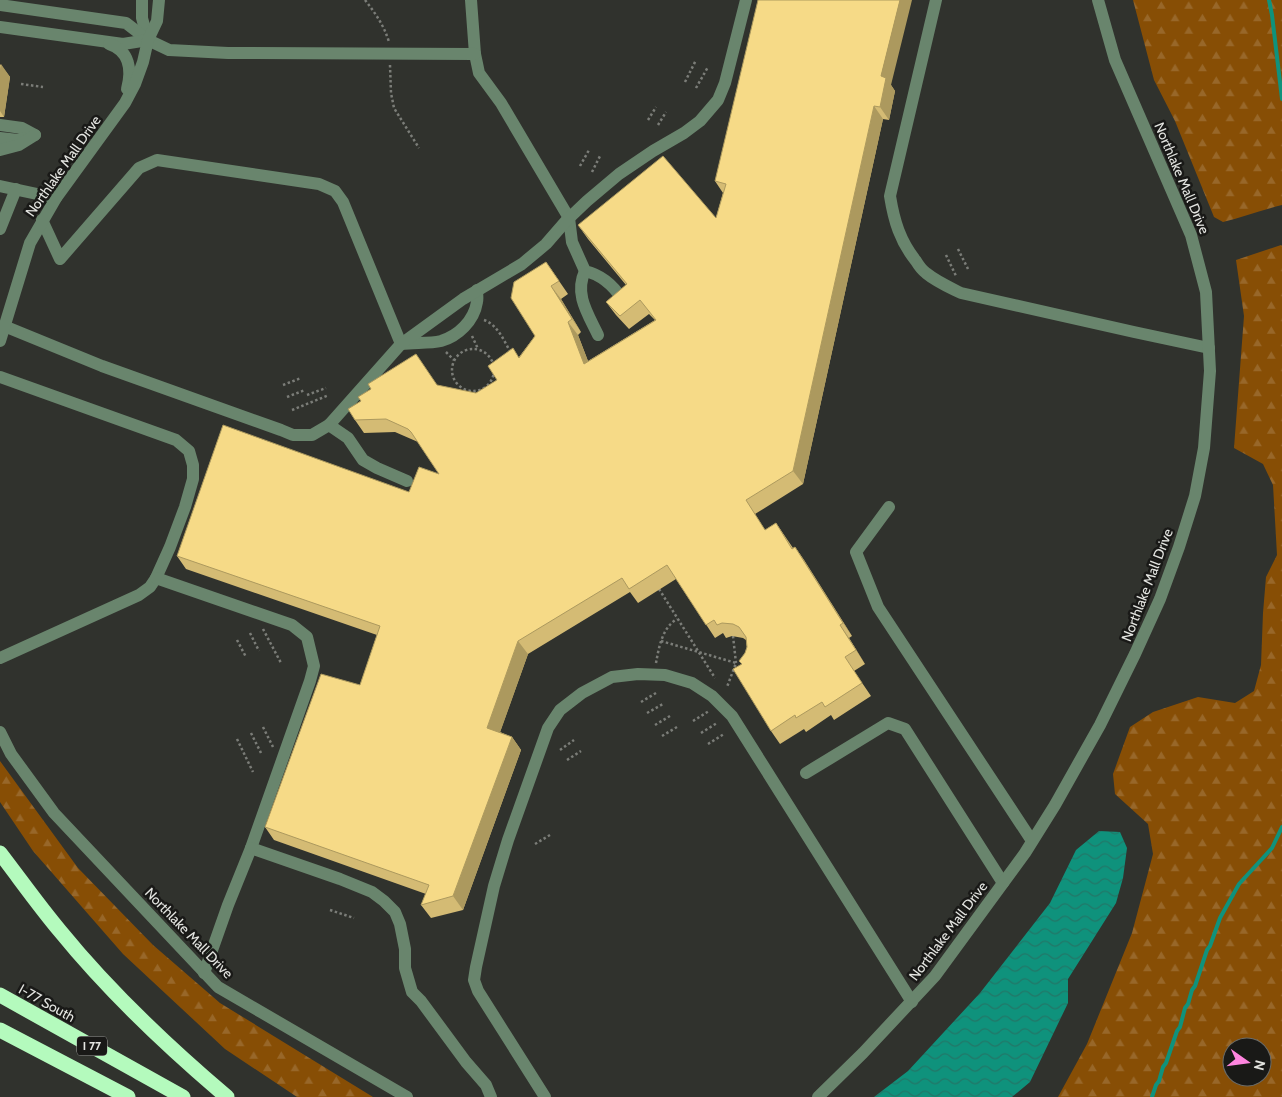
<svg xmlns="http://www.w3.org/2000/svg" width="1282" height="1097" font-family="Cabin,sans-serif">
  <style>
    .forest { fill: url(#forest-firs); fill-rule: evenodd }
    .water { fill: url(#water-waves) }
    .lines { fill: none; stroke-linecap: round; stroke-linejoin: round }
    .stream { stroke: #0f927c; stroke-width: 4 }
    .path { stroke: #7b7d78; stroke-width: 2.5; stroke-dasharray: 2.5 2.5; stroke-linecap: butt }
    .minor { stroke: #69856d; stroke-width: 12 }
    .highway { stroke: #b4fabd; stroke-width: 15 }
    .wall { fill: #d4bb74 }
    .shaded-wall { fill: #ac995e }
    .building { fill: #f6da87; stroke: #ac995e }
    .labels { text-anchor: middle; stroke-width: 5; stroke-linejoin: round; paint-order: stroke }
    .shield { fill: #191917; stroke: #a7a8a4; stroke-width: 1 }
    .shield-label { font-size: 12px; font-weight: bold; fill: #e4e5e1 }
    .street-label { font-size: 14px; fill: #e4e5e1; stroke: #191917 }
  </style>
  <defs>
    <pattern id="forest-firs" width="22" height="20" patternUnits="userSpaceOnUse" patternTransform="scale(1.25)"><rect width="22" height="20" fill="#874e05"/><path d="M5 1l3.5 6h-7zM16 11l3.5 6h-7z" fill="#986729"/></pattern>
    <pattern id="water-waves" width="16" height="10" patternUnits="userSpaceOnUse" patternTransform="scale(1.25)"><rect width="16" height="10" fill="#0f927c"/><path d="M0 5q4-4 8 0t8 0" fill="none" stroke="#227768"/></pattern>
  </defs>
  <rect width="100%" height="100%" fill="#30322d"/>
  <g class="forest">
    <path d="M1133,0H1282V205C1262,210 1243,217 1223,222L1214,217L1175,121L1154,80Z"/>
    <path d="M1281,245L1282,246V1097H1058L1087,1044L1132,933L1153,854L1148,824L1115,794L1113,774L1130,727L1153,712L1198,697L1235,703L1254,691L1261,665L1263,613L1266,577L1277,555L1273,485L1263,464L1234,448L1244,316L1236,260ZM1232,1047H1262V1077H1232Z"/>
    <path d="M0,761L78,868L153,945L220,1003L373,1097H297L225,1049L123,954L33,851L0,802Z"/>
  </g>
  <path class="water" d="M1099,831L1120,832L1127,848L1123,878L1116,903L1068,979V1003L1030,1082L1012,1097H874L908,1071L980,993L1050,903L1076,850Z"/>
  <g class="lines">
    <g class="stream">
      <path d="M1269,0L1272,15L1282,99"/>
      <path d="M1152,1097L1156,1085L1159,1081L1163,1067L1166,1063L1177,1031L1180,1027L1185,1008L1188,1004L1192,990L1195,986L1207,950L1210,946L1220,918L1239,884L1272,848L1282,827"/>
    </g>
    <g class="path">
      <path d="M365,0C375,13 384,25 389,42"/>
      <path d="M390,65L391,93L394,108L419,148"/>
      <path d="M685,82L696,60"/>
      <path d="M21,84L43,87"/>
      <path d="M696,88L708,67"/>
      <path d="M648,120L656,107"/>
      <path d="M658,125L666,112"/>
      <path d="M580,166L589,150"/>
      <path d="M592,172L600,156"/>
      <path d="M958,249L968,269"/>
      <path d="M946,255L956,276"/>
      <path d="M484,320C498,325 504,341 511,353"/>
      <path d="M472,336L478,349"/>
      <circle cx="473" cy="370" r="21"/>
      <path d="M446,352L454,360"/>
      <path d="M283,385L301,378"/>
      <path d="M307,395L326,388"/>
      <path d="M287,397L305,390"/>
      <path d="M292,410L329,395"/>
      <path d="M659,589L715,678"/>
      <path d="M263,629L281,663"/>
      <path d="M250,633L259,651"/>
      <path d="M733,636L736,663"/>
      <path d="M237,640L246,657"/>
      <path d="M661,641L736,663L727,687"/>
      <path d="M656,663C659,647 662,628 677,619"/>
      <path d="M641,702L656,693"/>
      <path d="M647,713L663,704"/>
      <path d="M693,721L709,711"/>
      <path d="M655,725L670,716"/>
      <path d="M263,727L273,747"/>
      <path d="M251,733L261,753"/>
      <path d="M701,733L717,723"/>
      <path d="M662,736L677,727"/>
      <path d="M237,739L253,772"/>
      <path d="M708,744L724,734"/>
      <path d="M560,750L574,740"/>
      <path d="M567,760L581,751"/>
      <path d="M535,844L550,835"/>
      <path d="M330,910L354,918"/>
    </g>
    <g class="minor">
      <path d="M142,0V18L148,40"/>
      <path d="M471,0L475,54L479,73L501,103L569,218L572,242L585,271C602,275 613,285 622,299"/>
      <path d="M936,0L890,196C894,221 900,241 916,261C919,266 922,270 926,273C937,282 949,287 961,293L1134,332L1209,348"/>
      <path d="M0,5L126,23L148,40L169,50L228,53L475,54"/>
      <path d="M0,27L123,44L148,40"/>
      <path d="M109,44C130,51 132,70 127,89"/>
      <path d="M0,125L22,128L35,135"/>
      <path d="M0,138L18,140L23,138"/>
      <path d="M0,150L19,145L35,135"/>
      <path d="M0,186L56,198"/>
      <path d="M42,220L60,259L139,168L157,160L319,184L335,191L343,202L401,344C413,342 429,344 441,341C458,336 474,321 477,302C478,299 477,294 477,290"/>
      <path d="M0,229L16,189"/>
      <path d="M585,271C574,294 588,314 598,335"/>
      <path d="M4,326L102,366L281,430L293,435H312L329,425L401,344L463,299L522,264L546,244L566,221L587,201L619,174L653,151L684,133L700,121L718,100L725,83L746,0"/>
      <path d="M0,341L30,243L56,198L125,103L135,84L143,62L148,40L157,21L159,0"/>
      <path d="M0,377L176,440L189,451L193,465V479L185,507L170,547L156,578L150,587L139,595L0,658"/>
      <path d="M329,425L348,438L363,460L377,468L407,481"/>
      <path d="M889,507L856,552L878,607L1032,841"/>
      <path d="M156,578L292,625L307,637L314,666L310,681L251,848"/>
      <path d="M0,732L11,754L54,813L218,987L407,1097"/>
      <path d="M806,773L888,723L905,729L1003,883"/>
      <path d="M204,973L228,905L251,848L340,879L372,892L384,901L395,912L400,924L405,949V968L412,992L421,1001L466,1062L486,1085L491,1097"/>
      <path d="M545,1097L478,991L474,980L476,967L494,886L508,840L548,728L560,710L582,693L612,677L638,674L665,675L692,683L712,696L732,716L912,1002"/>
      <path d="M818,1097L863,1053L935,976L1025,853L1055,805L1100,725L1135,654L1160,599L1179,547L1195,496L1204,448L1210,371L1206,292L1191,235L1115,60L1098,0"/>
    </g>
    <g class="highway">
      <path d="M0,853C20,879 39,906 60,931C108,990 168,1047 227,1097"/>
      <path d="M0,995L183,1097"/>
      <path d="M0,1030L128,1097"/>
    </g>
  </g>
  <g class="wall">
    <path d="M0,64L10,77L4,117H0Z"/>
    <path d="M891,85L895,91L889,120L883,119L803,484L755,514L765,530L776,523L793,548L795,547L804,560L852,636L849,638L865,664L854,671L871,696L834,720L831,715L806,732L804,729L780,744L771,731L742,664L747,647L746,640L743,638L732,636L726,638L723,633L715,638L676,579L638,603L630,592L528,654L500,732L512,737L521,750L463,910L431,918L421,905L426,894L274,840L265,827L360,685L377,635L186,569L177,556L409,492L439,474L418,442L395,432L364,433L355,420L437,385L476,393L497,380L519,357L535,336L546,262L568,294L561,299L581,332L578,335L588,361L655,320L649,314L629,329L616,315L606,302L626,285L588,239L578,225L716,218L723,193L715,181Z"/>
  </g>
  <g class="shaded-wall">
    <path d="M900,0H912L891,85L895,91L889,120L880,107L881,76Z"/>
    <path d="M1,64L10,77L4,117L0,111V69Z"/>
    <path d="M874,106L883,119L803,484L793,471Z"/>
    <path d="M551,286L561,299L581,332L572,319Z"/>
    <path d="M568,322L578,335L594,377L584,364Z"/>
    <path d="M795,547L804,560L852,636L843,623Z"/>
    <path d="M840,625L849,638L865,664L856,650Z"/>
    <path d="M518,641L528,654L497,741L487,728Z"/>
    <path d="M512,737L521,750L463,910L453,896Z"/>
  </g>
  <path class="building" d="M758,0H900L881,76L886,78L880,107L874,106L793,471L746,500L765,530L776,523L792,549L795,547L843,623L840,625L856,650L845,657L862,683L825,707L822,702L796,718L795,715L771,731L733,669L742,664L739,661L745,653L747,647L746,637L739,627L733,624L722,623L717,625L714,620L706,625L667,565L629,589L622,578L518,641L487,728L512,737L453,896L421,905L429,885L265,827L321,674L360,685L380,626L177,556L223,425L409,492L419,467L439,474L411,432L408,429L386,419L355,420L348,409L361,401L358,397L371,389L368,384L416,354L437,385L476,393L497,380L488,366L513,348L519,358L535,336L511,298L514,282L546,262L559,281L551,286L572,319L568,322L584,364L656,320L640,300L620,316L606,302L627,284L578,225L663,156L716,218L726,184L715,181Z"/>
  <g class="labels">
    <rect class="shield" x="77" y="1036.5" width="30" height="19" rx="4"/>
    <g class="shield-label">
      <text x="92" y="1050">I 77</text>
    </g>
    <g class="street-label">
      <text transform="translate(63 166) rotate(-55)" y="5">Northlake Mall Drive</text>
      <text transform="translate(1182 178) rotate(67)" y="5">Northlake Mall Drive</text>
      <text transform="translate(1147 585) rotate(-69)" y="5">Northlake Mall Drive</text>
      <text transform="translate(948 931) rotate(-53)" y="5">Northlake Mall Drive</text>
      <text transform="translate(189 933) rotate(46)" y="5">Northlake Mall Drive</text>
      <text transform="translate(47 1003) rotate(29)" y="5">I-77 South</text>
    </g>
  </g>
  <g transform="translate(1247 1062) rotate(104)"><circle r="24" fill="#191917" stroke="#6a6b68"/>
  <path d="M0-4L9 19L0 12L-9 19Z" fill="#ff85df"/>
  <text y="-8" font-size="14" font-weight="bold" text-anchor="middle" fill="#e4e5e1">N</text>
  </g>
</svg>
